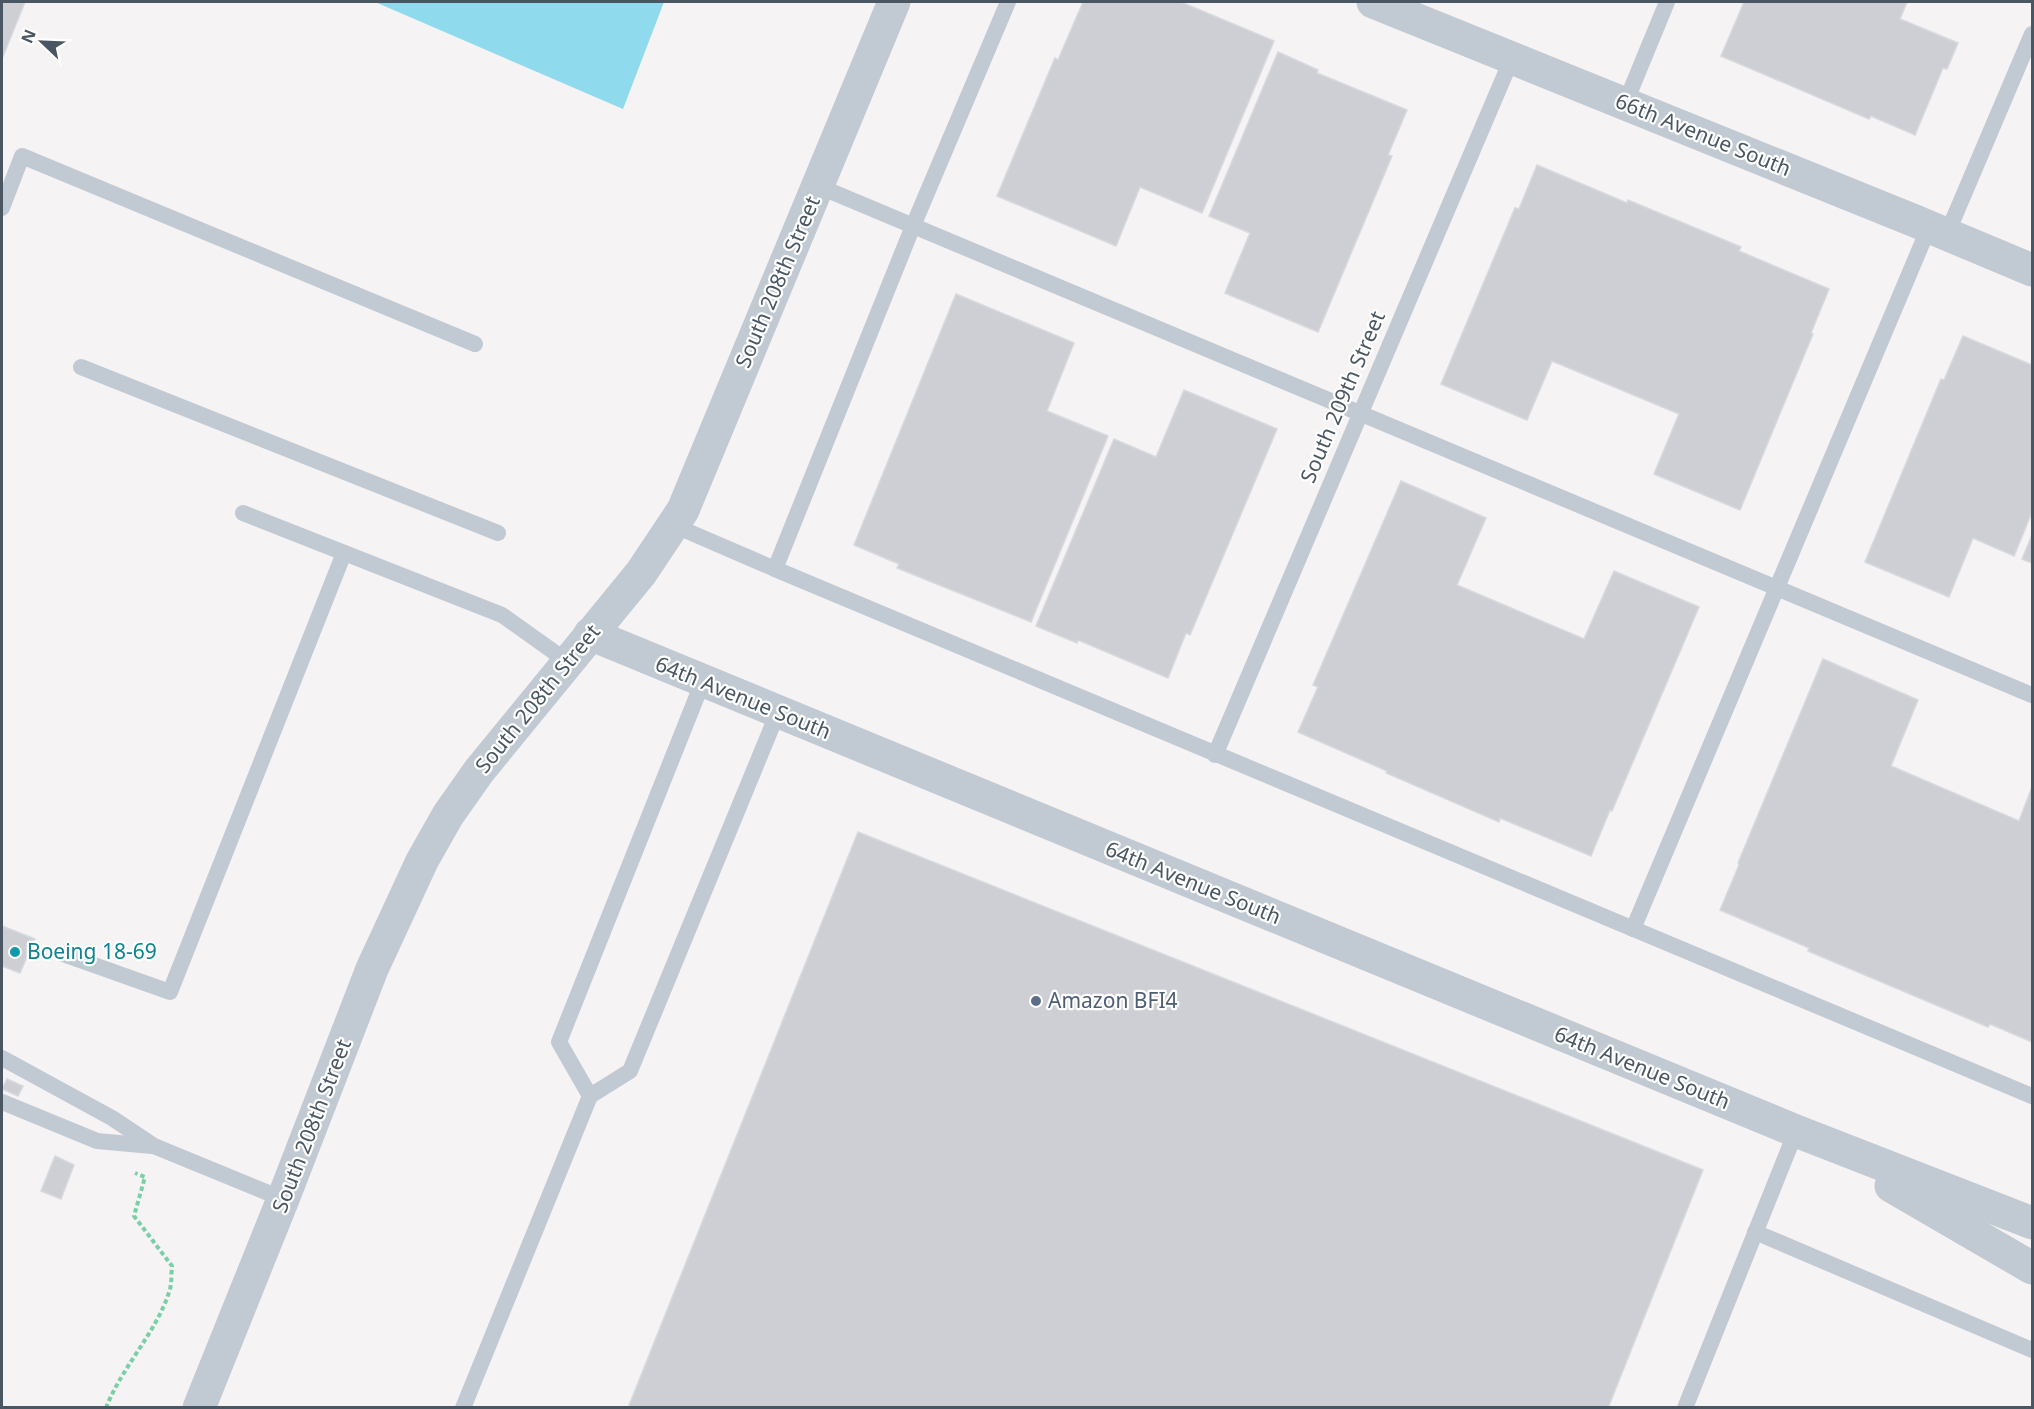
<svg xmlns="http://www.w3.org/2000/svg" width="2034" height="1409" font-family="'Noto Sans',sans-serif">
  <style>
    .water { fill: #90daee }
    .building { fill: #cdcfd5; stroke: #d7d9de; stroke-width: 1.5 }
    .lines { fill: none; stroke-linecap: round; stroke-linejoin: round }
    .path { stroke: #7ad0a6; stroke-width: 4; stroke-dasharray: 4.5 3; stroke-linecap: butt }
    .service { stroke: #c1cad2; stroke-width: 16 }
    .minor { stroke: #c1cad2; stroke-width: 33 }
    .culture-dot { fill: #0f9aa8; stroke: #fff; stroke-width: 2 }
    .service-dot { fill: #5c6f8a; stroke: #fff; stroke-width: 2 }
    .labels { text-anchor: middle; stroke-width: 4.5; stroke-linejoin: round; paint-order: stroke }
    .street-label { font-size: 21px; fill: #4a5661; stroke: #fff }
    .culture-label { font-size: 21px; fill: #0d838f; stroke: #fff; text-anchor: start }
    .service-label { font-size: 21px; fill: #4e5e75; stroke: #fff; text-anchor: start }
  </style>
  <rect width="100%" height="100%" fill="#f5f3f3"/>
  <path class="water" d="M375,2H664L623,109Z"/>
  <g class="building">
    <path d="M2,2H25L2,59Z"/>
    <path d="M1083,2H1181L1274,41L1202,213L1140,187L1116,246L997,196L1055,58L1058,60Z"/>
    <path d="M1744,2H1907L1900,19L1958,43L1947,69L1943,68L1915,135L1871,116L1869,119L1721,56Z"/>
    <path d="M1278,52L1318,70L1317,73L1407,110L1388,155L1392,156L1318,332L1225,293L1250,233L1209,216Z"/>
    <path d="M1537,165L1627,203L1628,200L1741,247L1739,251L1829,289L1811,333L1813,334L1740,510L1654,474L1679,414L1552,361L1527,420L1441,384L1515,208L1519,209Z"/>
    <path d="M956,294L1074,343L1047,411L1108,436L1031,622L897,568L899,564L854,545Z"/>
    <path d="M1963,336L2032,365V512L2014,556L1973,538L1949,597L1865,562L1941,379L1944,380Z"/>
    <path d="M1184,390L1277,429L1190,635L1186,633L1168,678L1078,640L1077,643L1036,626L1114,439L1156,457Z"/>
    <path d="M1401,481L1486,518L1457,585L1584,639L1614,571L1699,607L1612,811L1610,810L1591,856L1500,818L1499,822L1386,773L1387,771L1298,732L1318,687L1313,685Z"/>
    <path d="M2032,535V563L2022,559Z"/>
    <path d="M1823,659L1918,700L1891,766L2019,821L2032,787V1042L1990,1024L1988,1027L1808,951L1809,948L1720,910L1739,865L1738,863Z"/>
    <path d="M858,832L1703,1170L1608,1408H628Z"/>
    <path d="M2,926L35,939L20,973L2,966Z"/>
    <path d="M7,1079L23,1086L18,1096L2,1089Z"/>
    <path d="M55,1156L74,1165L61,1199L41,1191Z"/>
  </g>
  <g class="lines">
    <path class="path" d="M106,1408C122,1366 158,1331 170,1289C172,1282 171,1273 172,1266L134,1216L145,1177L135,1173"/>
    <g class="service">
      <path d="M1008,2L913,226L775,569L2032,1096"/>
      <path d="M1625,104L1667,2"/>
      <path d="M818,186L2032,695"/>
      <path d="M2,208L22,156L475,344"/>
      <path d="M1947,234L2032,34"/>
      <path d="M81,367L498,533"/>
      <path d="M243,513L502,615L568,662"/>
      <path d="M673,525L775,569"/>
      <path d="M703,681L559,1042L590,1096L630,1071L778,712"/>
      <path d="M1215,755L1512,58"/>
      <path d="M1633,929L1929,227"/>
      <path d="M63,954L170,992L344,553"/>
      <path d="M2,1058L112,1118L154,1146L283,1199"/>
      <path d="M2,1102L97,1141L152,1146"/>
      <path d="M1755,1232L2032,1350"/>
      <path d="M463,1408L590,1096"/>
      <path d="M1685,1408L1796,1131"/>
    </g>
    <g class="minor">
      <path d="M1373,2L1915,221L2032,270"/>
      <path d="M590,634L1796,1131L2032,1223"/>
      <path d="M1891,1186L2032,1268"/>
      <path d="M199,1408L283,1199L372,969L422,861L448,815L479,771L641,573L683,510L894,2"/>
    </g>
  </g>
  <circle class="culture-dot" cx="15" cy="952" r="6"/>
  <circle class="service-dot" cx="1036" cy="1001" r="6"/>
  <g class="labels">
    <g class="street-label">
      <text transform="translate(1703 135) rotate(22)" y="7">66th Avenue South</text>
      <text transform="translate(778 282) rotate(-67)" y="7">South 208th Street</text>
      <text transform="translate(1343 397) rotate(-67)" y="7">South 209th Street</text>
      <text transform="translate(743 698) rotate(22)" y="7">64th Avenue South</text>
      <text transform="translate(538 699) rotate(-51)" y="7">South 208th Street</text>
      <text transform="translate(1193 883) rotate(22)" y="7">64th Avenue South</text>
      <text transform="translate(1642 1068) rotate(22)" y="7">64th Avenue South</text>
      <text transform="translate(312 1126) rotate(-69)" y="7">South 208th Street</text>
    </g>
    <g class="culture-label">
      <text x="27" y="959">Boeing 18-69</text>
    </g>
    <g class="service-label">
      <text x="1048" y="1008">Amazon BFI4</text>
    </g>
  </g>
  <rect width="2034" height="1409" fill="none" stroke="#4a5661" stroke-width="6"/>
  <g transform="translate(42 42) rotate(293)" stroke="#ffffff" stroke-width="4.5" paint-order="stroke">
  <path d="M0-4.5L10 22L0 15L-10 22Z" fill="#4a5661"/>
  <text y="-9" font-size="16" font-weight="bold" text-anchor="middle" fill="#4a5661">N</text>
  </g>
</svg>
